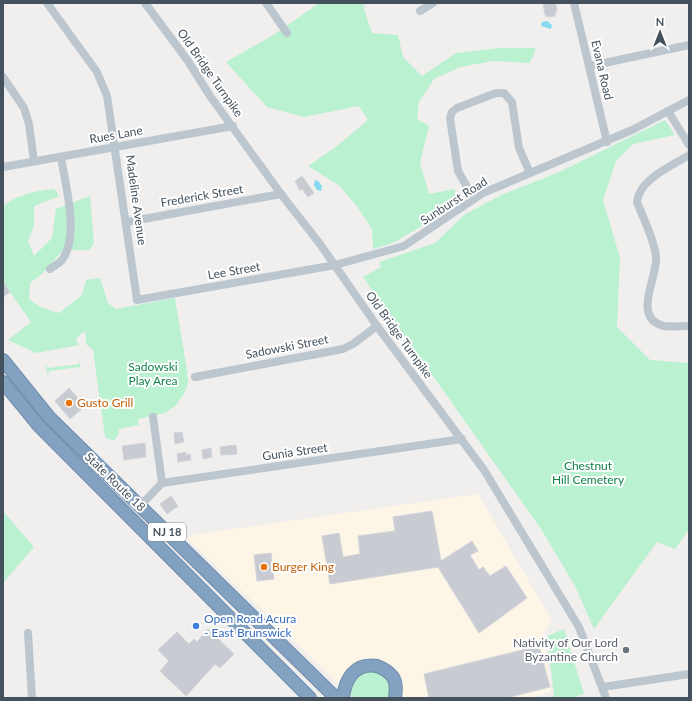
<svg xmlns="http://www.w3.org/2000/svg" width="692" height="701" font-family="Lato,sans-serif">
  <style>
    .commercial { fill: #fdf6e7 }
    .green { fill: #baf1d0 }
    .water { fill: #85daf1 }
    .building { fill: #c8cbd1; stroke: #d2d4da }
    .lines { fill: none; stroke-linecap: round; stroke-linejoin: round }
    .highway-casing { stroke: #6f8cac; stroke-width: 14 }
    .minor { stroke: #bbc6ce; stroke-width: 8 }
    .highway { stroke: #83a1c0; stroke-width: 12 }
    .food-dot { fill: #e8710a; stroke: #fff; stroke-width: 1.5 }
    .shop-dot { fill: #3f7fe0; stroke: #fff; stroke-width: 1.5 }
    .worship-dot { fill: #6b7280; stroke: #fff; stroke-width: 1.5 }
    .labels { text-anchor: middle; stroke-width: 4; stroke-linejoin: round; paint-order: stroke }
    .shield { fill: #fff; stroke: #7d868e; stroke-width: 1 }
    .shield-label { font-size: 11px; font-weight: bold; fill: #45525d }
    .street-label { font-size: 12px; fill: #45525d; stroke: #fff }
    .park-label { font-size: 12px; fill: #12834b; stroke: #fff }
    .food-label { font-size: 12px; fill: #c56008; stroke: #fff; text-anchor: start }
    .shop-label { font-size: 12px; fill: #366cbe; stroke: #fff; text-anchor: start }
    .worship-label { font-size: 12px; fill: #5b616d; stroke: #fff; text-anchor: end }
  </style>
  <rect width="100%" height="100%" fill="#f1eeee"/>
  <path class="commercial" d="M478,494L552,621L544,632L551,692L528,698H398L397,675L382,661L364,659L348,668L338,683L185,536Z"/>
  <g class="green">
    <path d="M319,3H368L363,6L372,33L398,35L403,57L422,76L456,53L499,48H536L530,63L493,61L460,67L434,79L419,102L417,119L429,126L420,163L429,194L455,189L456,206L393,243L373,249L372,229L358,208L340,186L308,166L337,146L368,120L359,106L304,117L267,107L226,62L275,34Z"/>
    <path d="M665,120L675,135L633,144L616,161L603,200L620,258L617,327L650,360L689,363V529L675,549L657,542L594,629L575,586L541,529L363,277L381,267L379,262L435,243L464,215L501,195L557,173Z"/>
    <path d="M54,189L59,196L34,206V226L28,241L34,256L52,238L56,209L90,196L94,243L89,250H63L42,274L30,283L29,299L40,307L59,313L82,295L86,280L100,278L108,303L116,309L175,298L187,370L188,383L184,394L175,406L165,413L138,419L139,425L118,429L119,434L113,441L105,437L93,350L86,344L85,331L79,335L76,341L79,345L36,353L8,340L31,322L3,282V206C19,194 35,191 54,189Z"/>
    <path d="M79,359L81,372L79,367L49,371L48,377L46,364L48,368L79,364Z"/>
    <path d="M3,511L34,547L3,583Z"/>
    <path d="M564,629L584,694L572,698H546L554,696L547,636Z"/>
    <path d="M369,670C388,673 390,681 390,698H354L350,694L349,688L360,672Z"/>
  </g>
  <g class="water">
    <path d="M547,21L552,25L551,29L541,26L542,22Z"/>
    <path d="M315,180L318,181L322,186L321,191L317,190L314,185Z"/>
  </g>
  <g class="building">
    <path d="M543,3H555L557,9L555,16L547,17L546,15H545Z"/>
    <path d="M302,176L314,193L308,197L302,189L300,191L295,181Z"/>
    <path d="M3,282L10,292L3,297Z"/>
    <path d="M69,388L85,406L70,419L55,401Z"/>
    <path d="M182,432L184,442L175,444L174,433Z"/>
    <path d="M145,443L146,457L124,460L122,446Z"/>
    <path d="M236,445L237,454L221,455L220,447Z"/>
    <path d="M211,448L212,457L203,459L202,450Z"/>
    <path d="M186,452V455L190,454L191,460L178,462L177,454Z"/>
    <path d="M171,496L178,506L167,514L160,504Z"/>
    <path d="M432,511L441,561L472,541L478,551L470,555L479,570L483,567L490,576L506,566L527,598L479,633L438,567L330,584L322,536L339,533L343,557L360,554L358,536L395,531L393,517Z"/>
    <path d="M271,553L274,579L257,581L254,555Z"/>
    <path d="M208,629L234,654L220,668L215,664L186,696L160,671L169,661L158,650L177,632L189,644L194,639L197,642Z"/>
    <path d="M539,646L550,687L506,698H429L424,674Z"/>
  </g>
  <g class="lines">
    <g class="highway-casing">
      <g id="highway">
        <path d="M3,360L49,417L336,698"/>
        <path d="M3,382L39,426L310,698"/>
        <path d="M343,698C345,679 355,662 377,666C382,668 389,672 392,676C397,682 396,691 395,698"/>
      </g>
    </g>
    <g class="minor">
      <path d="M47,3L97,72L107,96L137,300L335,265L404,246L483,193L632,130L689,100"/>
      <path d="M145,3L188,61L210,96L281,194L320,244L377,326L484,470L579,627L606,698"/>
      <path d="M266,3L287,33"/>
      <path d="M574,3L607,142"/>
      <path d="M420,11L433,3"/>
      <path d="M590,66L689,45"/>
      <path d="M3,77L24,108L29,124L34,161"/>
      <path d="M668,111L689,145"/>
      <path d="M689,155C672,166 639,179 637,202C643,218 655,241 656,257C658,277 631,318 664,326C672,327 681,326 689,326"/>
      <path d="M3,167L233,126"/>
      <path d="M474,199L458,171L450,118L452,112L457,108L496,93H504L512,102L519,148L530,173"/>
      <path d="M127,222L281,194"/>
      <path d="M50,269C54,266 60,263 62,260C80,236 65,184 61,157"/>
      <path d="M195,377L343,349L353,344L377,326"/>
      <path d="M153,417L162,483"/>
      <path d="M140,506L162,483L462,439"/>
      <path d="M28,633L32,698"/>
      <path d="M603,687L689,674"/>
    </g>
    <use href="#highway" class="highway"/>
  </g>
  <g class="food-dot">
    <circle cx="69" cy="403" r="4"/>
    <circle cx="264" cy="567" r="4"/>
  </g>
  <circle class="shop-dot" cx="196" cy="626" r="4"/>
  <circle class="worship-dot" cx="626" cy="650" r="4"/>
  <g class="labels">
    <rect class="shield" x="148" y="523" width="38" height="18" rx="3"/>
    <g class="shield-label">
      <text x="167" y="536">NJ 18</text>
    </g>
    <g class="street-label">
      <text transform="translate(602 70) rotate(77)" y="4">Evana Road</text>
      <text transform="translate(210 73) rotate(55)" y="4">Old Bridge Turnpike</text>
      <text transform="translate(116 135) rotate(-10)" y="4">Rues Lane</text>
      <text transform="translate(202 196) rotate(-10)" y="4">Frederick Street</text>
      <text transform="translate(136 200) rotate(82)" y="4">Madeline Avenue</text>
      <text transform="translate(454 201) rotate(-33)" y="4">Sunburst Road</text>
      <text transform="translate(234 271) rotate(-10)" y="4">Lee Street</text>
      <text transform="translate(399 335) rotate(54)" y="4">Old Bridge Turnpike</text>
      <text transform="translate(287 347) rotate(-11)" y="4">Sadowski Street</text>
      <text transform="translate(295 452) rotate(-8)" y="4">Gunia Street</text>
      <text transform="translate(115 482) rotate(44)" y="4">State Route 18</text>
    </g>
    <g class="park-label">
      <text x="153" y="371">Sadowski<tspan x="153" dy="14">Play Area</tspan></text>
      <text x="588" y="470">Chestnut<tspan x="588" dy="14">Hill Cemetery</tspan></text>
    </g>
    <g class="food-label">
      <text x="77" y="407">Gusto Grill</text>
      <text x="272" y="571">Burger King</text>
    </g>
    <g class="shop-label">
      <text x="204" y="623">Open Road Acura<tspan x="204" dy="14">- East Brunswick</tspan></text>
    </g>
    <g class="worship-label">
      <text x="618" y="647">Nativity of Our Lord<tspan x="618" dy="14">Byzantine Church</tspan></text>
    </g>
  </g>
  <rect width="692" height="701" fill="none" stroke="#45525d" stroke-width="8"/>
  <g transform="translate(660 32)" stroke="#ffffff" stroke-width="3" paint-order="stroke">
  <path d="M0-3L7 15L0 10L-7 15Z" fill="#45525d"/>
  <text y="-6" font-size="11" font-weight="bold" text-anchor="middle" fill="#45525d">N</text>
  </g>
</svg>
